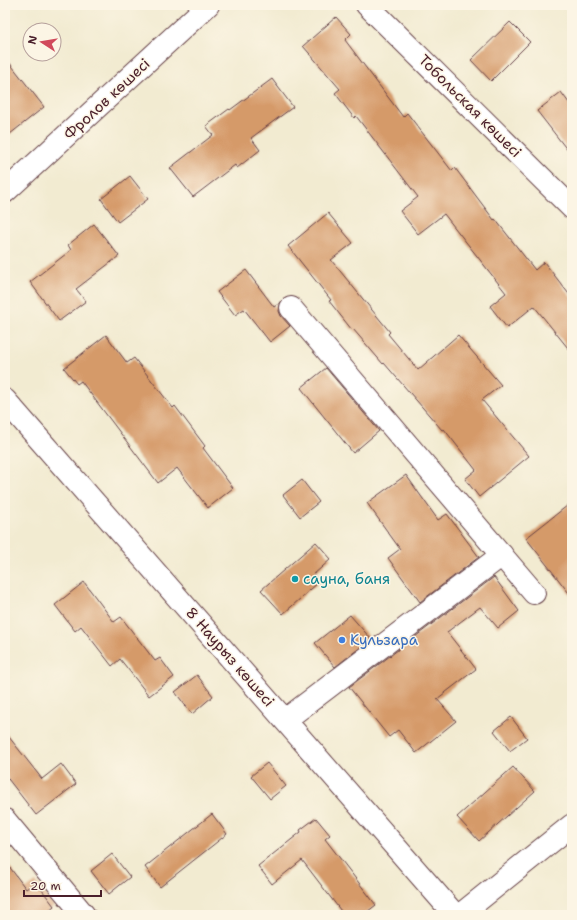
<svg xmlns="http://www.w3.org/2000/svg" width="577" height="920" font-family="'Shantell Sans',sans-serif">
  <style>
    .building { fill: #d59a69 }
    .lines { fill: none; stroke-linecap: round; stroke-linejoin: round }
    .minor-casing { stroke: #633e44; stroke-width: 24 }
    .minor { stroke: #fff; stroke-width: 22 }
    .culture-dot { fill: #0f9aa8; stroke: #fcf5e5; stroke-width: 1.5 }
    .shop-dot { fill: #3f7fe0; stroke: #fcf5e5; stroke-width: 1.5 }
    .labels { text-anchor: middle; stroke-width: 3; stroke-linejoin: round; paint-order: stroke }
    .street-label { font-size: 15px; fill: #4a1f2b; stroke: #fcf5e5 }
    .culture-label { font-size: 15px; fill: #0d838f; stroke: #fcf5e5; text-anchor: start }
    .shop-label { font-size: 15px; fill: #366cbe; stroke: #fcf5e5; text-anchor: start }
  </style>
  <rect width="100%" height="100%" fill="#fcf5e5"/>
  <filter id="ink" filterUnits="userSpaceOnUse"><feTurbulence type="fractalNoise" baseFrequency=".025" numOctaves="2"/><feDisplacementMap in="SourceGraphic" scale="8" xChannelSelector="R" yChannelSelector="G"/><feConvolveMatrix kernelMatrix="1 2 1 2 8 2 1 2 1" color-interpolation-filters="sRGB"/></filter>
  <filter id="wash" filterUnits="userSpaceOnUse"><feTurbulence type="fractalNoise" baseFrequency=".012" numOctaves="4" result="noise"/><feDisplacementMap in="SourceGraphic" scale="16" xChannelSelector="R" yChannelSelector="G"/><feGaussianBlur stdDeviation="0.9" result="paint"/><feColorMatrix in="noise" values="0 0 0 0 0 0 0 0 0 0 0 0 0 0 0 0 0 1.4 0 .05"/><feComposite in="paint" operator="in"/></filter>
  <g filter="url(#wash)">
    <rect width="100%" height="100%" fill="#f2ebd1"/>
    <g id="blocks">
      <g class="building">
        <path d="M336,17L351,34L345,40L403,117L407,113L452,171L455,168L494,220L495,219L535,270L544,262L572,298V353L534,306L507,328L490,306L506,293L444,214L418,234L400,211L418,197L356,116L354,118L335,93L340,89L303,46Z"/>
        <path d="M510,22L530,42L491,81L471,60Z"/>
        <path d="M5,57L44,107L5,138Z"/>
        <path d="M272,79L293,107L251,138L260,150L237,168L235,165L193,197L170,168L213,135L206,126L229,109L230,110Z"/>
        <path d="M561,92L572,107V156L537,111Z"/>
        <path d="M130,176L148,199L118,222L101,199Z"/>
        <path d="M328,213L353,243L331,260L390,332L388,334L418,370L458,335L501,385L482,400L529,456L479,497L465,479L476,470L444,429L442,430L384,363L383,364L353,329L352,330L329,301L331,300L288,246Z"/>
        <path d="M94,224L119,256L76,289L86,301L59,321L30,282L71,250L68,245Z"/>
        <path d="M246,270L274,307L281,302L279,311L281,316L290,326L270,342L244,309L235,315L217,292Z"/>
        <path d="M106,335L127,363L134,358L173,408L175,406L205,446L203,448L233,488L208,508L177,468L158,483L81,381L77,384L64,368Z"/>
        <path d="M326,368L379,431L353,453L301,388Z"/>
        <path d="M406,475L438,520L447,514L479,557L420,602L388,558L400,549L367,503Z"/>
        <path d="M302,480L319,502L300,517L283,495Z"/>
        <path d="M572,502V597L526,538Z"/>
        <path d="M316,542L331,559L313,575L319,582L283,614L261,590Z"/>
        <path d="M494,577L519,611L498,628L480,607L447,632L476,669L437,699L456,721L416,753L398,730L389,737L349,687Z"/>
        <path d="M84,582L114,622L121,617L155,661L160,658L174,677L149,696L120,659L112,666L81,626L75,631L55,605Z"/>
        <path d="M350,615L371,639L335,667L315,643Z"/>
        <path d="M197,675L213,696L192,714L175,692Z"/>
        <path d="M511,717L527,738L510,751L494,731Z"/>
        <path d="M5,732L42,779L61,764L76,784L36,815L5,775Z"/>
        <path d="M267,763L286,786L270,799L251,776Z"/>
        <path d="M513,767L535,791L479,841L457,817Z"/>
        <path d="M212,814L227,834L160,887L145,867Z"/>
        <path d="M316,818L330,835L325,839L376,905L363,915H344L302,860L272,884L258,866L301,832L300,830Z"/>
        <path d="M112,854L130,877L109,894L91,871Z"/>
        <path d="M5,861L26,889L36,882L54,906L43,915H5Z"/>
      </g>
    </g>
  </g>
  <g filter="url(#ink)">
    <use href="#blocks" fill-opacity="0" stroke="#633e44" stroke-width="1"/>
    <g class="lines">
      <g class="minor-casing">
        <g id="minor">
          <path d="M367,5L572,208"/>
          <path d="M5,192L208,5"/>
          <path d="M291,308L534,593"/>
          <path d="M5,400L455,915"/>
          <path d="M285,720L502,555"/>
          <path d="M5,820L84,915"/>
          <path d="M460,915L572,825"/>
        </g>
      </g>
      <use href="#minor" class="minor"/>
    </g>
  </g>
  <circle class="culture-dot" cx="295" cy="579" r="4"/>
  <circle class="shop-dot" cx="342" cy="640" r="4"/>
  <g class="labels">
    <g class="street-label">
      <text transform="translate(107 99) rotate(-43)" y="5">Фролов көшесі</text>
      <text transform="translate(470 106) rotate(45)" y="5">Тобольская көшесі</text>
      <text transform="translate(230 657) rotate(49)" y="5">8 Наурыз көшесі</text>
    </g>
    <g class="culture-label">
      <text x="303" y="584">сауна, баня</text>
    </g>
    <g class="shop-label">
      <text x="350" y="645">Кульзара</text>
    </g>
  </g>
  <rect width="577" height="920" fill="none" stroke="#fcf5e5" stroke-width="20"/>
  <g transform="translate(42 42) rotate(282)"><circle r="19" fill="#fcf5e5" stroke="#b59f9b"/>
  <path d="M0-3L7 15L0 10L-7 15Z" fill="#d1495b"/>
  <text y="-6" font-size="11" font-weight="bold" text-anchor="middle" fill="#4a1f2b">N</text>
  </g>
  <path d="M24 890v6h77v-6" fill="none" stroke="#4a1f2b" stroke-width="2"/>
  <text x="30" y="890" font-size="12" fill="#4a1f2b" stroke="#fcf5e5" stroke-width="3" paint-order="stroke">20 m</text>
</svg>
